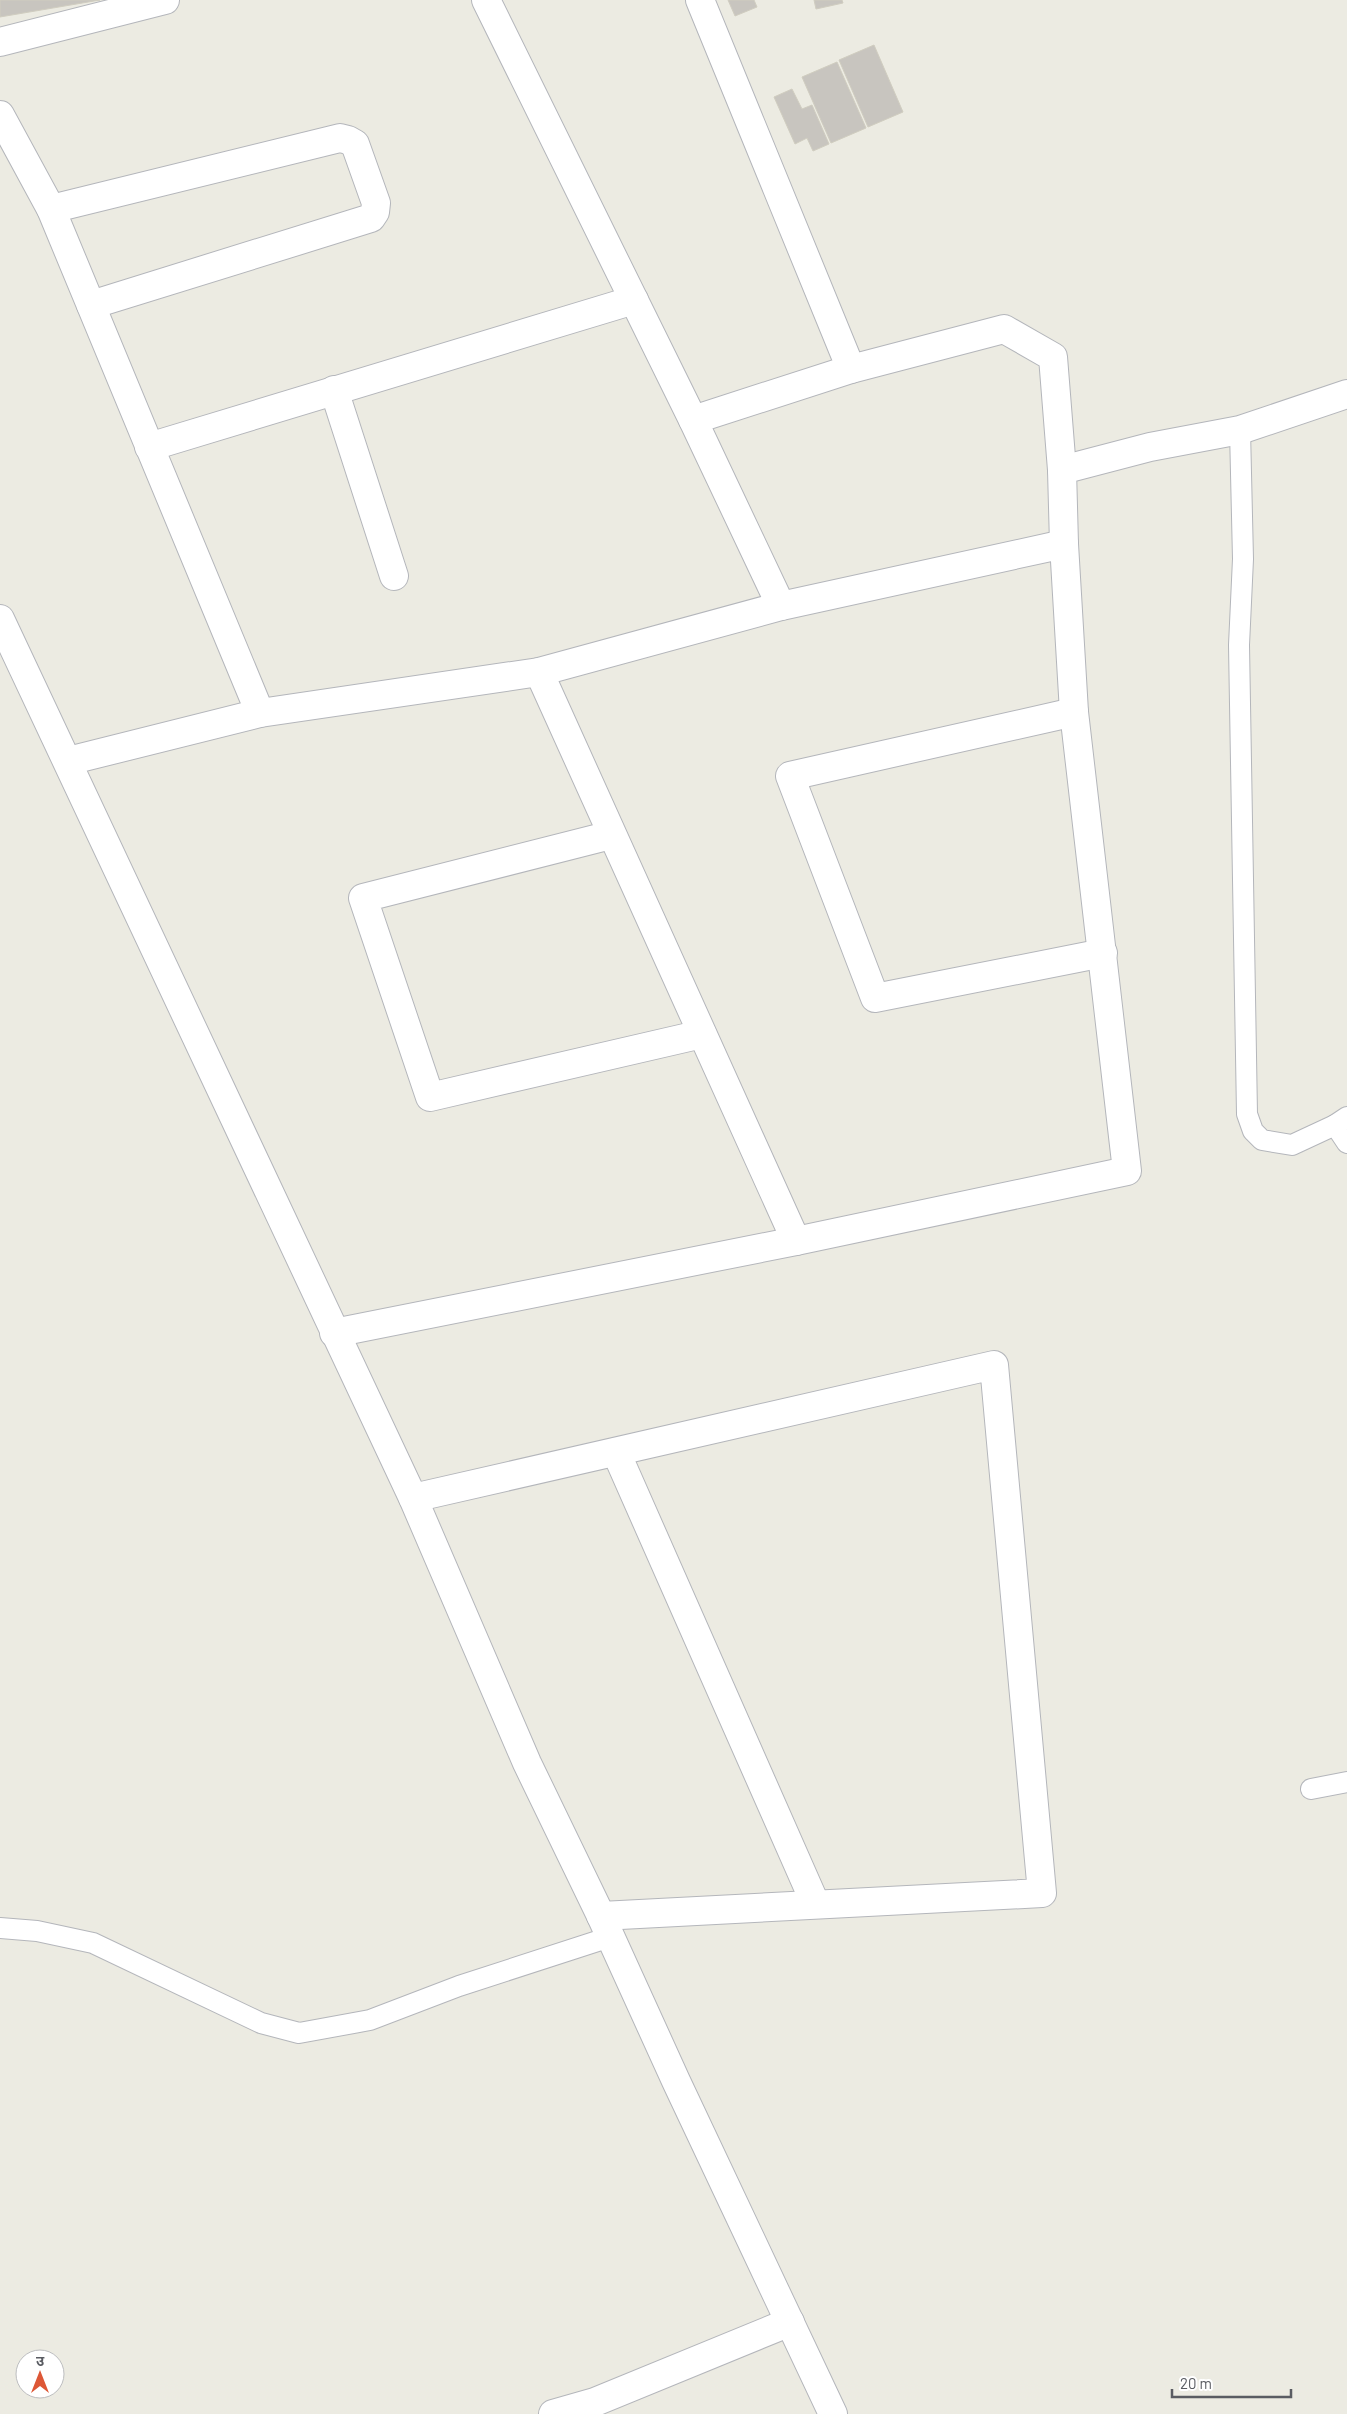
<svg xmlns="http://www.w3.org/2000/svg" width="1347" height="2414" font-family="Barlow,'Noto Sans Devanagari',sans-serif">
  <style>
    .building { fill: #c8c5bf; stroke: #d0cdc0 }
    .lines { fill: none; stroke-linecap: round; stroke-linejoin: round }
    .service-casing { stroke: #b4b6bb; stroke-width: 22 }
    .minor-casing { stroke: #b4b6bb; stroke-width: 30 }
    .service { stroke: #fff; stroke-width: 20 }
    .minor { stroke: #fff; stroke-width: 28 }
  </style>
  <rect width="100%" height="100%" fill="#ecebe2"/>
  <g class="building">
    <path d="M0,0H100L0,17Z"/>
    <path d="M728,0H754L757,7L735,16Z"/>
    <path d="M814,0H842L843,3L816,9Z"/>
    <path d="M874,45L903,112L868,127L839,60Z"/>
    <path d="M837,62L866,128L831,143L802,77Z"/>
    <path d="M792,89L802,109L812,105L829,144L813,151L807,138L795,144L774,97Z"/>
  </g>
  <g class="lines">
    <g class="service-casing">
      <g id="service">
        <path d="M1240,430L1243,559L1239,645L1247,1114L1253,1131L1262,1140L1292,1145L1335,1125"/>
        <path d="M1347,1117L1335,1125L1347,1143"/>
        <path d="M1311,1789L1347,1782"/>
        <path d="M0,1928L37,1931L93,1943L261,2023L299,2033L370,2020L459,1986L610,1937"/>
      </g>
    </g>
    <g class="minor-casing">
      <g id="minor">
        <path d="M486,0L693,420L781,606"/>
        <path d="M0,42L165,0"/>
        <path d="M0,115L51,209L260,713"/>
        <path d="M51,209L340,138L348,140L355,144L376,203L375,212L371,218L91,305"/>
        <path d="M851,369L1004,329L1053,357L1062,470"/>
        <path d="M334,390L394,576"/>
        <path d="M693,420L851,369L700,0"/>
        <path d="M149,447L634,300"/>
        <path d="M0,619L413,1498L527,1763L601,1916L676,2081L833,2414"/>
        <path d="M539,672L781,606L1064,544"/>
        <path d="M1074,712L790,776L875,998L1103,953"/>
        <path d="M68,761L260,713L539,672L796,1241"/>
        <path d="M611,835L363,898L430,1097L702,1034"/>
        <path d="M334,1333L796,1241L1127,1171L1074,712L1064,544L1062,470L1150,447L1240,430L1347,394"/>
        <path d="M616,1452L815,1903"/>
        <path d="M413,1498L994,1365L1042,1893L601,1916"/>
        <path d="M553,2414L595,2402L790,2322"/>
      </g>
    </g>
    <use href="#service" class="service"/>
    <use href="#minor" class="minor"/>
  </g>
  <g transform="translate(40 2374)"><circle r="24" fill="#ffffff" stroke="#bdbec0"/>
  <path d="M0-4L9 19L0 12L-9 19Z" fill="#dd5736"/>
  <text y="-8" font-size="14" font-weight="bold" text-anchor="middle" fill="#5a5c62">उ</text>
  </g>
  <path d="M1172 2389v8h119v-8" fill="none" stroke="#5a5c62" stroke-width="2.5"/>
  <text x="1180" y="2389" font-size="15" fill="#5a5c62" stroke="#ffffff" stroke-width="4" paint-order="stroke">20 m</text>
</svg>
